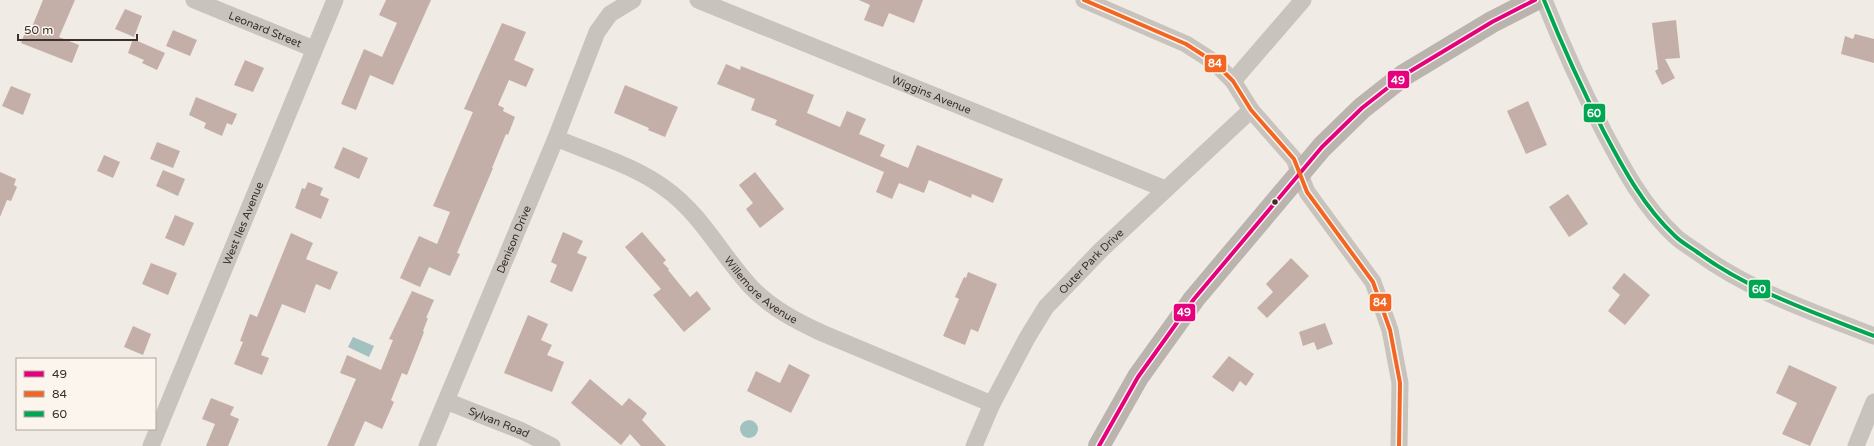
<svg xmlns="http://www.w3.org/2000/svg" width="1874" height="446" font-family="'Varela Round',sans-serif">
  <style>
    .water { fill: #a1c2c1 }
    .building { fill: #c3afa7 }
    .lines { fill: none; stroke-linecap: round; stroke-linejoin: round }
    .street { stroke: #c9c3be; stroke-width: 17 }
    .secondary { stroke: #bab3ae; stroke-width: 22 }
    .bus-1-casing { stroke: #fbf5ee; stroke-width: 7 }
    .bus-2-casing { stroke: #fbf5ee; stroke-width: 7 }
    .bus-3-casing { stroke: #fbf5ee; stroke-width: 7 }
    .bus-1 { stroke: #e5007d; stroke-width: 4 }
    .bus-2 { stroke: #f26522; stroke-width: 4 }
    .bus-3 { stroke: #00a651; stroke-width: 4 }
    .bus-dot { fill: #3b302b; stroke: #fbf5ee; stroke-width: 1.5 }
    .labels { text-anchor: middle; stroke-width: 3; stroke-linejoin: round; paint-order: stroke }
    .street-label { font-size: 11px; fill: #3b302b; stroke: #fbf5ee }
    .line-badge { stroke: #fbf5ee; stroke-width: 1.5 }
    .badge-label { font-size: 11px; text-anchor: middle; font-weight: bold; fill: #fff }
  </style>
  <rect width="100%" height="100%" fill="#f0ebe5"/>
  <g class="water">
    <path d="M353,337L374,346L369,357L348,347Z"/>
    <circle cx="749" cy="429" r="9"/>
  </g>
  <g class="building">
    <path d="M43,0H75L59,37L79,45L72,63L21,43L28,25L32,27Z"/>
    <path d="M386,0H431L393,85L370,75L356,110L341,104L364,49L382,57L397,23L379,15Z"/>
    <path d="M859,0H923L914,23L889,13L883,27L864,20L870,5Z"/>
    <path d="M125,9L142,16L134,37L115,29Z"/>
    <path d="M1676,20L1680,58L1665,59L1675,78L1662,85L1655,71L1658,69L1652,23Z"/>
    <path d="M502,23L526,32L514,60L534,69L526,87L509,80L498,105L504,108L503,111L515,117L508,135L506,134L492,168H493L457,253L460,254L450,276L429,267L420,287L400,278L419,236L437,244L450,212L433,206L473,112L464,109Z"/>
    <path d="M173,30L197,40L190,56L166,46Z"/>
    <path d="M1855,34L1874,39V63L1841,54L1845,36L1853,39Z"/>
    <path d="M133,39L165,53L157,70L142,63L144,60L128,53Z"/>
    <path d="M245,60L264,68L253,92L234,85Z"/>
    <path d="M726,64L740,70L741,66L814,95L807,113L840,127L847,111L866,119L859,134L885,145L880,156L908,168L917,145L1003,179L993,203L972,194L971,198L929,180L924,193L899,183L892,199L876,192L884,172L775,125L777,120L751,110L755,99L717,84Z"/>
    <path d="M625,85L678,107L665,137L648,130L649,128L614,113Z"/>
    <path d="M11,86L31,94L23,115L2,106Z"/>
    <path d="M196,97L237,114L232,125L227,123L222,136L204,128L206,123L189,115Z"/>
    <path d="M1528,101L1547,145L1526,154L1507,111Z"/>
    <path d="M157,142L180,151L173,168L150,159Z"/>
    <path d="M343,147L368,158L359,179L334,168Z"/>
    <path d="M104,155L120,162L113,178L97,171Z"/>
    <path d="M163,170L185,179L178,196L156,186Z"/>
    <path d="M0,172L16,179L14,185L17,187L11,201L7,200L0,217Z"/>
    <path d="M755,172L784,209L760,228L746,209L753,203L739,185Z"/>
    <path d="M308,182L323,188L320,195L329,199L321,219L295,208L302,188L305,189Z"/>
    <path d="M1568,194L1588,224L1569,237L1549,207Z"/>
    <path d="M175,215L194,223L184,246L165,238Z"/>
    <path d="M563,232L583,241L577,253L587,257L572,292L550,282L557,265L551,262Z"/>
    <path d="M642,232L666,260L663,263L669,269L668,270L690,297L697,291L711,309L684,332L653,295L661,289L625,247Z"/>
    <path d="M291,233L313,243L306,259L338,272L330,290L316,284L305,313L282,304L261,355L269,358L262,375L234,364L243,342L240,341L250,314L257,317Z"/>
    <path d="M1291,258L1309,276L1267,318L1257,308L1273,292L1266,284Z"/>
    <path d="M151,263L177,273L168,295L142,284Z"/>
    <path d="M968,272L997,284L978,332L971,329L965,345L943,336L959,299L955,297L964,277L966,278Z"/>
    <path d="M1624,273L1650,295L1625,325L1608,311L1620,295L1612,288Z"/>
    <path d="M412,291L434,300L426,318H428L423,331L424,332L415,355L407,375L402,373L391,400L394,402L382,429L365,421L354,446H327L356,379L340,373L347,355L381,370L393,340L389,339Z"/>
    <path d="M528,315L548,324L541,340L552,345L547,355L564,362L552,392L504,373Z"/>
    <path d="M1325,323L1333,344L1317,350L1314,342L1303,346L1299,332Z"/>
    <path d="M133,326L151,334L143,355L124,347Z"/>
    <path d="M1229,356L1254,374L1246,386L1240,381L1233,392L1212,377Z"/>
    <path d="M789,364L810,375L791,413L747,391L756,371L780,383Z"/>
    <path d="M1789,365L1837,387L1810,446L1782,434L1797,403L1776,393Z"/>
    <path d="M590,379L622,406L629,398L647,413L642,420L666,446H641L630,434L621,445L571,403Z"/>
    <path d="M211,398L234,407L230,415L239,419L228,446H206L215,424L202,419Z"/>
  </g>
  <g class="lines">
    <g class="street">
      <path id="s1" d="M194,0L314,49"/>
      <path id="s2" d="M698,0L1165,189"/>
      <path d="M1084,0L1186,44L1214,62L1233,81L1251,110L1294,159L1307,192L1373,282L1390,330L1400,383L1399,446"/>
      <path d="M1544,0C1562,45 1582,89 1604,132C1624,170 1644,207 1675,236C1681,242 1690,247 1697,252C1750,291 1813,312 1874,336"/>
      <path d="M1233,81L1303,0"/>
      <path id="s3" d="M556,138C593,154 634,165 666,189C702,215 722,256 751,287C771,308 796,321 822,333L992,404"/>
      <path id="s4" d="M446,401L522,431L552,446"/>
      <path id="s5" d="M151,446L335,0"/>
      <path id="s6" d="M427,446L556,138L597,32L610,14L633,0"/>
      <path id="s7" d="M974,446L992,404L1027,338L1046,307L1101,250L1251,110"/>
      <path d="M1856,446L1874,402"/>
    </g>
    <path class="secondary" d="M1099,446L1138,377L1194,299L1322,147L1362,108L1404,75L1492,22L1535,0"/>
    <g class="bus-1-casing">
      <path id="bus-1" d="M1099,446L1138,377L1194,299L1322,147L1362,108L1404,75L1492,22L1535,0"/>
    </g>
    <g class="bus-2-casing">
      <path id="bus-2" d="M1084,0L1186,44L1214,62L1233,81L1251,110L1294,159L1307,192L1373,282L1390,330L1400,383L1399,446"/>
    </g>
    <g class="bus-3-casing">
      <path id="bus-3" d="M1544,0C1562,45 1582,89 1604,132C1624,170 1644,207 1675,236C1681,242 1690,247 1697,252C1750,291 1813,312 1874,336"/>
    </g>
    <use href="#bus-1" class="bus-1"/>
    <use href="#bus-2" class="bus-2"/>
    <use href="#bus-3" class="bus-3"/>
  </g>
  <circle class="bus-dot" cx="1275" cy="202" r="3.5"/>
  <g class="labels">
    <g class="street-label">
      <text dy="4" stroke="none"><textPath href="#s1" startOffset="77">Leonard Street</textPath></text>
      <text dy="4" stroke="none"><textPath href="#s2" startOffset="252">Wiggins Avenue</textPath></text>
      <text dy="4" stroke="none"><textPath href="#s5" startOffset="241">West Iles Avenue</textPath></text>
      <text dy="4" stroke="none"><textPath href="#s6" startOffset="224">Denison Drive</textPath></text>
      <text dy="4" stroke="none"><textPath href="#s7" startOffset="221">Outer Park Drive</textPath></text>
      <text dy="4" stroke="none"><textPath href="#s3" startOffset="261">Willemore Avenue</textPath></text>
      <text dy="4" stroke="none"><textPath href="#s4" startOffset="57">Sylvan Road</textPath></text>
    </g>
  </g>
  <g class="line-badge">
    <rect x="1204" y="54" width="23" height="19" rx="4" fill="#f26522"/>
    <rect x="1387" y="70" width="23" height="19" rx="4" fill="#e5007d"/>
    <rect x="1583" y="103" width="23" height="20" rx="4" fill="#00a651"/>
    <rect x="1748" y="279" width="23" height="20" rx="4" fill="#00a651"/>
    <rect x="1369" y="293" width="23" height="19" rx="4" fill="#f26522"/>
    <rect x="1173" y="303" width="23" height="19" rx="4" fill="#e5007d"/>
  </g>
  <g class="badge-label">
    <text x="1215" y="67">84</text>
    <text x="1398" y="84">49</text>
    <text x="1594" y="117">60</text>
    <text x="1759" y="293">60</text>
    <text x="1380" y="306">84</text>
    <text x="1184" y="316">49</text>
  </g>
  <rect x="16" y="358" width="140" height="72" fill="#fbf5ee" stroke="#aea6a0"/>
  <rect x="24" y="371" width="20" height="6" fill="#e5007d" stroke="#aea6a0"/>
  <text x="52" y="378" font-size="12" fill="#3b302b">49</text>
  <rect x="24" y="391" width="20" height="6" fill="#f26522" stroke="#aea6a0"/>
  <text x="52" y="398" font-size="12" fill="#3b302b">84</text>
  <rect x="24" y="411" width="20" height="6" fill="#00a651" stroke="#aea6a0"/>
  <text x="52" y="418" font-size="12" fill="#3b302b">60</text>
  <path d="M18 34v6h119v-6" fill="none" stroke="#3b302b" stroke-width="2"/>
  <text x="24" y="34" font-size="12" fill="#3b302b" stroke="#fbf5ee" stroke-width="3" paint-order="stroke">50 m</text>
</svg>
